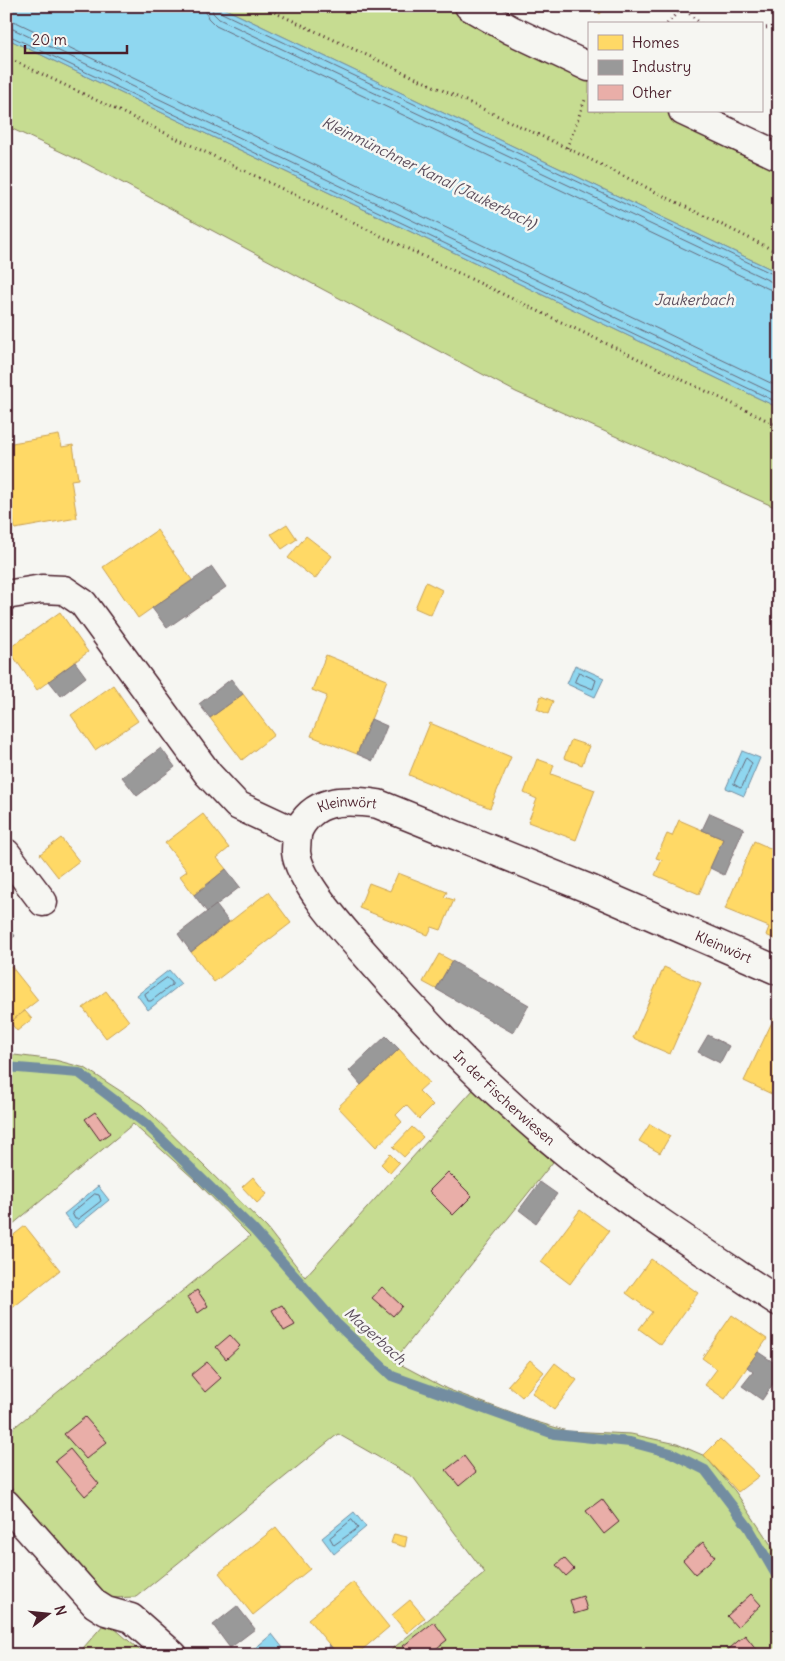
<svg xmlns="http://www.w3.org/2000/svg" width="785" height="1661" font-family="Delius,sans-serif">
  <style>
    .green { fill: #c6dc91; stroke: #887e5e }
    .water { fill: #8fd7f0; stroke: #738da1 }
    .homes { fill: #ffd966; stroke: #c9a154 }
    .industry { fill: #999; stroke: #817478 }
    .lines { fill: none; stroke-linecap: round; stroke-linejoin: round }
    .shore { stroke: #66697a; stroke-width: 1 }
    .stream { stroke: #738da1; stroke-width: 10 }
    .building { fill: #e9aea8; stroke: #4a1f2b }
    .minor-casing { stroke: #4a1f2b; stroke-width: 31 }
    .path { stroke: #4a1f2b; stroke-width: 3; stroke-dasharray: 1 4; stroke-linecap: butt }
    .minor { stroke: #f6f6f2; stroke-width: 28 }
    .labels { text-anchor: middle; stroke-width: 5; stroke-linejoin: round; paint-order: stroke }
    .street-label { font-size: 14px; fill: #4a1f2b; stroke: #f6f6f2 }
    .water-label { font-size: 15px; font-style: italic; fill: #5b4d5c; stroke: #f6f6f2 }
  </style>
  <rect width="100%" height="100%" fill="#f6f6f2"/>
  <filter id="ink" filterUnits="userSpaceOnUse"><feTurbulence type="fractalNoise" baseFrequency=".02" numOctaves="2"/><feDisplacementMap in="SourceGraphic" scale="10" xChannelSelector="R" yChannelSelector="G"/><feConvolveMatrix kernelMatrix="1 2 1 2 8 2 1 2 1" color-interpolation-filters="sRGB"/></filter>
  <g filter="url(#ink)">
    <g class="green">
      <path d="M219,6H454L495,32L589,74V111H667L779,164V273Z"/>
      <path d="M6,38L779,408V509L516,392L87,164L6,126Z"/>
      <path d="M6,1054L55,1060L85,1068L142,1105L267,1228L305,1277L473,1090L553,1162L394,1361L447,1389L527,1419L567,1431L631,1434L677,1444L705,1456L735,1491L779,1557V1655H385L485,1573L413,1477L338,1434L136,1597L109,1598L6,1482V1434L250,1236L194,1179L133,1124L6,1230Z"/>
      <path d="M104,1624L113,1627L145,1655H77Z"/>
    </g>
    <g class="water">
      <path d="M6,6H219L779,273V408L6,38Z"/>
      <path d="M575,665L604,678L595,697L567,684Z"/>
      <path d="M742,751L760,758L744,796L726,788Z"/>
      <path d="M169,970L181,984L148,1010L137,995Z"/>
      <path d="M98,1186L109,1200L75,1228L64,1214Z"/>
      <path d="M354,1512L366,1527L334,1554L322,1538Z"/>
      <path d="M272,1634L283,1648L274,1655H247Z"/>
    </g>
    <g class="homes">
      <path d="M591,6H607L600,14Z"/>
      <path d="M59,435L62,447L73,445L78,479L71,480L77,518L15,529L6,477V444Z"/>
      <path d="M287,524L297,539L282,549L271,534Z"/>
      <path d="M157,530L192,580L138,618L103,567Z"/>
      <path d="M306,536L332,556L315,579L288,558Z"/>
      <path d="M426,582L442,590L431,615L415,608Z"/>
      <path d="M60,612L88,652L37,690L8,649Z"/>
      <path d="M326,655L387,680L357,754L311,736L327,696L312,690Z"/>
      <path d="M113,685L138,721L95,750L71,715Z"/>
      <path d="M243,694L274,735L242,760L210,718Z"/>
      <path d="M541,696L553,701L548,714L537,709Z"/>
      <path d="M430,723L511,757L490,808L409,775Z"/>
      <path d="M571,740L589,746L582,765L564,758Z"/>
      <path d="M537,759L554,765L551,774L595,790L576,840L528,822L537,799L524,793Z"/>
      <path d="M203,814L229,848L217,858L226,869L194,895L180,876L187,871L165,843Z"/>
      <path d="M679,820L723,839L699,894L655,875L662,860L656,858L667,834L672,836Z"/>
      <path d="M61,838L79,861L58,877L40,854Z"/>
      <path d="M754,841L779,852V873L774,884L779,886V941L766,935L769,927L725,909Z"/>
      <path d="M398,873L447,892L444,897L454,900L441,930L432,927L428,935L359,908L369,883L390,891Z"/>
      <path d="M268,892L291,923L214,982L191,952Z"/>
      <path d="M439,954L452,961L436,989L423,982Z"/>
      <path d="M11,966L38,1000L10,1022L6,1017V970Z"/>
      <path d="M664,967L701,983L670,1054L633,1038Z"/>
      <path d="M106,991L129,1021L106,1038L83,1008Z"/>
      <path d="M25,1011L32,1019L17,1031L10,1022Z"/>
      <path d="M774,1018L779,1021L778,1097L744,1081Z"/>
      <path d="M399,1049L429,1082L419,1091L433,1105L419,1119L406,1105L396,1115L402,1122L376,1147L338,1107Z"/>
      <path d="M650,1124L670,1136L660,1153L639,1141Z"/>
      <path d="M412,1127L423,1137L404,1157L393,1147Z"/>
      <path d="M390,1154L399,1163L390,1173L381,1164Z"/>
      <path d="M253,1177L267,1194L257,1203L242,1187Z"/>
      <path d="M580,1210L609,1231L570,1284L541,1262Z"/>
      <path d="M25,1226L60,1270L6,1313V1241Z"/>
      <path d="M651,1259L698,1293L661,1345L639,1329L652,1312L626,1293Z"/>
      <path d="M732,1315L767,1339L725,1399L705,1385L717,1369L702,1358Z"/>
      <path d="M530,1360L544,1372L522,1397L508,1385Z"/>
      <path d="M555,1363L577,1380L554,1410L532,1393Z"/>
      <path d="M720,1439L759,1476L738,1492L704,1455Z"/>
      <path d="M276,1527L310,1569L253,1615L219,1573Z"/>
      <path d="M394,1534L407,1537L405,1547L391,1543Z"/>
      <path d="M353,1582L389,1627L356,1655H338L308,1619Z"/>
      <path d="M410,1600L425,1618L407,1633L392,1615Z"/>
    </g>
    <g class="industry">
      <path d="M212,567L226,587L167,628L152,608Z"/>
      <path d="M75,662L86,677L61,696L49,681Z"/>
      <path d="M231,679L243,694L210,718L199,704Z"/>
      <path d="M371,719L387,726L373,761L357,754Z"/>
      <path d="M161,748L175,767L137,796L122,777Z"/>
      <path d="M710,813L744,828L724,875L710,868L723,839L702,830Z"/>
      <path d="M226,869L240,887L207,912L194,895Z"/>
      <path d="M216,905L229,922L191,952L178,934Z"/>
      <path d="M7,924L15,936L6,943V925Z"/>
      <path d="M452,961L529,1005L513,1033L436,989Z"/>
      <path d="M708,1035L729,1046L720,1063L698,1052Z"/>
      <path d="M386,1036L399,1049L361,1085L349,1071Z"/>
      <path d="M540,1182L557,1194L536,1223L519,1210Z"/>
      <path d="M758,1352L779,1366V1375L762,1400L742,1386L753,1372L747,1367Z"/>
      <path d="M6,1359L14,1370L6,1376Z"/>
      <path d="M237,1606L255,1629L230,1648L213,1625Z"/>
      <path d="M329,1644L338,1655H327Z"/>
    </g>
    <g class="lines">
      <g class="shore">
        <path d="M204,6L208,18L216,26L769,289L779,291"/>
        <path d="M212,6L213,13L219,19L772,282L779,284"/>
        <path d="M218,6L222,13L779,277"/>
        <path d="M6,20L16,22L779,387"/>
        <path d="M6,27L13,29L779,396"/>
        <path d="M6,34L779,403"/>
        <path d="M579,672L596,680L593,689L575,682Z"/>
        <path d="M746,758L752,763L742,787L740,788L734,784Z"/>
        <path d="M167,978L172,982V985L151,1001H148L145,994Z"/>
        <path d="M95,1194L99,1195L101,1201L78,1219H75L72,1213Z"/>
        <path d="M352,1520L358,1528L334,1545L330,1538Z"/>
      </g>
      <path class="stream" d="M6,1067L79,1073L146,1124L254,1230L337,1324L392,1376L554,1434L630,1442L671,1453L705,1470L749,1528L779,1580"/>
    </g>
    <g class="building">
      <path d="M95,1112L110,1133L100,1140L85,1119Z"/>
      <path d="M448,1172L472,1196L453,1215L429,1191Z"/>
      <path d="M382,1287L402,1306L393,1316L372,1298Z"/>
      <path d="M197,1290L208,1306L198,1313L187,1297Z"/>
      <path d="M282,1305L295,1325L284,1331L272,1310Z"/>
      <path d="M230,1335L240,1346L226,1359L216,1347Z"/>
      <path d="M207,1362L221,1378L205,1392L191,1375Z"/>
      <path d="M85,1417L107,1442L86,1459L64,1434Z"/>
      <path d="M70,1449L99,1484L85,1496L55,1461Z"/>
      <path d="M464,1456L476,1472L459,1486L446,1470Z"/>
      <path d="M602,1499L619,1522L604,1534L586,1511Z"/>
      <path d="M703,1542L715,1557L695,1574L683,1560Z"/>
      <path d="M564,1558L574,1569L566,1576L556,1565Z"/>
      <path d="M751,1594L761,1605L737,1627L727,1616Z"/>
      <path d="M583,1596L587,1610L574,1614L570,1600Z"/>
      <path d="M434,1622L447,1640L428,1655H410L403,1646Z"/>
      <path d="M745,1635L761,1655H722Z"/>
    </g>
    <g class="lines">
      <g class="minor-casing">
        <g id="minor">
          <path d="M469,6L511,30L589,67"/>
          <path d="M683,111L779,156"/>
          <path id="s1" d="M6,595L42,589L64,590L83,603L208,774L237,805L297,833C312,798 344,799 378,804L592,890L779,971"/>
          <path id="s2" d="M297,833C297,839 296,846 296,852C299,883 350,937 371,961C434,1034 503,1103 580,1164C643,1213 712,1257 779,1302"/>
          <path d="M6,853L43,902"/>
          <path d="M6,1504L95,1604L106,1611L131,1618L173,1655"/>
        </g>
      </g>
      <g class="path">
        <path d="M261,6L567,148L779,253"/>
        <path d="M682,7L701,24"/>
        <path d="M667,24L683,6"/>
        <path d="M761,28L779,27"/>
        <path d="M6,57L779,426"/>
        <path d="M567,148L586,97"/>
      </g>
      <use href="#minor" class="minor"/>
    </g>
  </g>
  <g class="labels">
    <g class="street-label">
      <text dy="5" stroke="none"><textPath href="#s1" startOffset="465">Kleinwört</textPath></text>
      <text dy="5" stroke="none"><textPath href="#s1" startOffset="870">Kleinwört</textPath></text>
      <text dy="5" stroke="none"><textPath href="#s2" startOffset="344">In der Fischerwiesen</textPath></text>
    </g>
    <g class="water-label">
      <text transform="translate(429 173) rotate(26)" y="5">Kleinmünchner Kanal (Jaukerbach)</text>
      <text x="694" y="305">Jaukerbach</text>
      <text transform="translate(375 1336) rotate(42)" y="5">Magerbach</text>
    </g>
  </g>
  <rect width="785" height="1661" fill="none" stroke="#f6f6f2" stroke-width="25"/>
  <rect x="12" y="12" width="760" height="1636" fill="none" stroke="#4a1f2b" stroke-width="2" filter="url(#ink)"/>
  <rect x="588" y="22" width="175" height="90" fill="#f6f6f2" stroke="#b1a0a2"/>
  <rect x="598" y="35" width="25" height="15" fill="#ffd966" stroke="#b1a0a2"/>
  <text x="632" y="48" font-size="15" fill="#4a1f2b">Homes</text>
  <rect x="598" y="60" width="25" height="15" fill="#999999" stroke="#b1a0a2"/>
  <text x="632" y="72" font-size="15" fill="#4a1f2b">Industry</text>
  <rect x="598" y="85" width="25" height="15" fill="#e9aea8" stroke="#b1a0a2"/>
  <text x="632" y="98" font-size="15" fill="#4a1f2b">Other</text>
  <g transform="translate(48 1614) rotate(74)" stroke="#f6f6f2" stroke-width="4" paint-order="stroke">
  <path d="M0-4L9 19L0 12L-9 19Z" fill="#4a1f2b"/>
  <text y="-8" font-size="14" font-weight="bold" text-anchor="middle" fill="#4a1f2b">N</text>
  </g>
  <path d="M25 45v8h102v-8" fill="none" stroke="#4a1f2b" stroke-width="2.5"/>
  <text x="32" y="45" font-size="15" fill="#4a1f2b" stroke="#f6f6f2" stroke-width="4" paint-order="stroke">20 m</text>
</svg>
